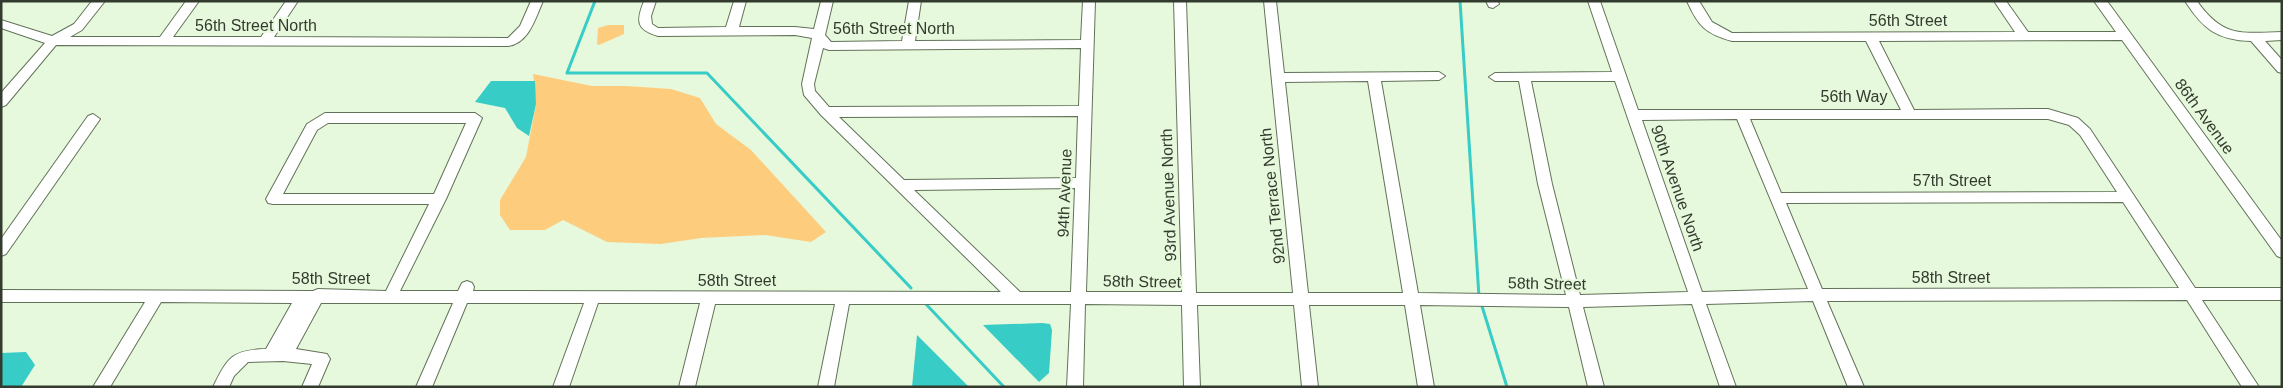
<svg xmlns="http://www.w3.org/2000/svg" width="2283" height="388" font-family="Arial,sans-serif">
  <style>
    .green { fill: #fecc7d }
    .water { fill: #37ccc6 }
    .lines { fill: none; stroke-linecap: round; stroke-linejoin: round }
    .stream { stroke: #37ccc6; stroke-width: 3 }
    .minor-casing { stroke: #627259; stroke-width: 2 }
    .minor { fill: #fff; fill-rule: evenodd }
    .labels { text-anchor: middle; stroke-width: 4.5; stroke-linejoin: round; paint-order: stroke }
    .street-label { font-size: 16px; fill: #333b2f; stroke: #e7f9dc }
  </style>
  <rect width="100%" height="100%" fill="#e7f9dc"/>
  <g class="green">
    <path d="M608,25H624V34L599,45L597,44L598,28Z"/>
    <path d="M533,74L592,86H626L671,89L700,98L716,124L751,150L826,232L811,242L765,235L701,238L661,244L607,242L563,220L545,230H510L500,215V200L526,157L536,104Z"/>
  </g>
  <g class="water">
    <path d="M491,81H535L536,104L529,136L517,128L505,108L475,102Z"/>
    <path d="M1042,323L1050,324L1052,330L1049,373L1039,382L983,325Z"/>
    <path d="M917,335L969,387H912Z"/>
    <path d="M26,352L35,365L21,387H1V353Z"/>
  </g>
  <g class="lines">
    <g class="stream">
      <path d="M595,1L567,73H707L911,288"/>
      <path d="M1460,1L1479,297"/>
      <path d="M924,302L1004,387"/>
      <path d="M1481,303L1507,387"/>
    </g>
    <g class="minor-casing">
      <g id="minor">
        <path d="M92,1H105L82,30L70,37H160L186,1H199L173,37H261L286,1H298L274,37L508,38L520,26L531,1H543C535,19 529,43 508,46L56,45L6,105L1,107V93L45,43L1,28V20L52,36L74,24Z"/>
        <path d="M644,1H656L651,16L652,24L658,28L726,27L734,1H746L739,27H795L814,29L821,1H833L825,35L831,42L902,41L909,1H921L915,41L1081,40L1083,1H1095L1086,292H1182L1174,1H1186L1196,293H1293L1264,1H1276L1284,73L1439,72L1445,76L1439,80L1381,81L1418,293L1566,295L1538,184L1519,81H1495L1489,77L1495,73L1612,72L1588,1H1600L1638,110H1901L1866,41H1732C1706,34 1698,26 1687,1H1699L1712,22L1732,33L2015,32L1994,1H2006L2028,32H2116L2094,1H2107L2282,241V258L2277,256L2122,40L1879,41L1914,110L2048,109L2078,118L2090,129L2195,288H2282V300H2202L2259,387H2242L2187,300L1827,301L1864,387H1848L1813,301L1706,304L1736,387H1720L1692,304L1583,307L1604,387H1588L1569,307L1420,305L1434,387H1418L1405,305H1309L1318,387H1302L1294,305H1197L1200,387H1184L1182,305L1085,304L1083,387H1067L1071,304H849L834,387H818L835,304H715L695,387H679L700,303H598L569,387H553L584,303H467L432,387H416L453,303H321L296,349L327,354L330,359L318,387H302L312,364L283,361L248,362L234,376L229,387H213C228,357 232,350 266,349L292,303L161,302L110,387H93L145,302H1V290L313,291L318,289L386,291L429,204H273L268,203L266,199L307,124L325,113H475L482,118L446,199L400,291H458L462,283L467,281L472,283L474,287L473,291L1001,292L821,115L804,95L802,84L812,38L795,35L658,36C636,30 636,21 644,1ZM823,48L829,50L1081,48L1079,106L829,107L815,91L814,84ZM1368,81L1403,293H1308L1285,82ZM1531,81H1615L1688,292L1580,295L1552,184ZM1078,116L1076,178L904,180L839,117ZM1737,119L1808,289L1702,292L1642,120ZM1750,119H2048L2069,125L2080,135L2117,192L1781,193ZM328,123H466L434,194H283L317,130ZM1075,188L1071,292H1020L914,190ZM2123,202L2179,288L1822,289L1786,203Z"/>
        <path d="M1486,1H1498L1499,4L1493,8L1489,7Z"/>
        <path d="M2185,1H2197C2223,38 2241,33 2282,32V40L2265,41L2282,60V73L2278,72L2251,41C2217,40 2203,29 2185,1Z"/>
        <path d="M93,114L100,119L98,122L6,254L1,256V239L88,116Z"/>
      </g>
    </g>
    <use href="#minor" class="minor"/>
  </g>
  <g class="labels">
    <g class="street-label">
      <text x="1908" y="26">56th Street</text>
      <text x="256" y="31">56th Street North</text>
      <text x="894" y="34">56th Street North</text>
      <text x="1854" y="102">56th Way</text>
      <text transform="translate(2205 116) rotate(54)" y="6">86th Avenue</text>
      <text x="1952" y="186">57th Street</text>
      <text transform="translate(1678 188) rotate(71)" y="6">90th Avenue North</text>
      <text transform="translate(1064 193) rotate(-88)" y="6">94th Avenue</text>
      <text transform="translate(1168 195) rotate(-92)" y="6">93rd Avenue North</text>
      <text transform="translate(1272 196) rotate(-96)" y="6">92nd Terrace North</text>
      <text x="1951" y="283">58th Street</text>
      <text x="331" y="284">58th Street</text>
      <text x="737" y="286">58th Street</text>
      <text transform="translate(1142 281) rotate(1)" y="6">58th Street</text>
      <text transform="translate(1547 283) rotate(1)" y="6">58th Street</text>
    </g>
  </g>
  <rect width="2283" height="388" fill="none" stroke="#333b2f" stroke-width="5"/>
</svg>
